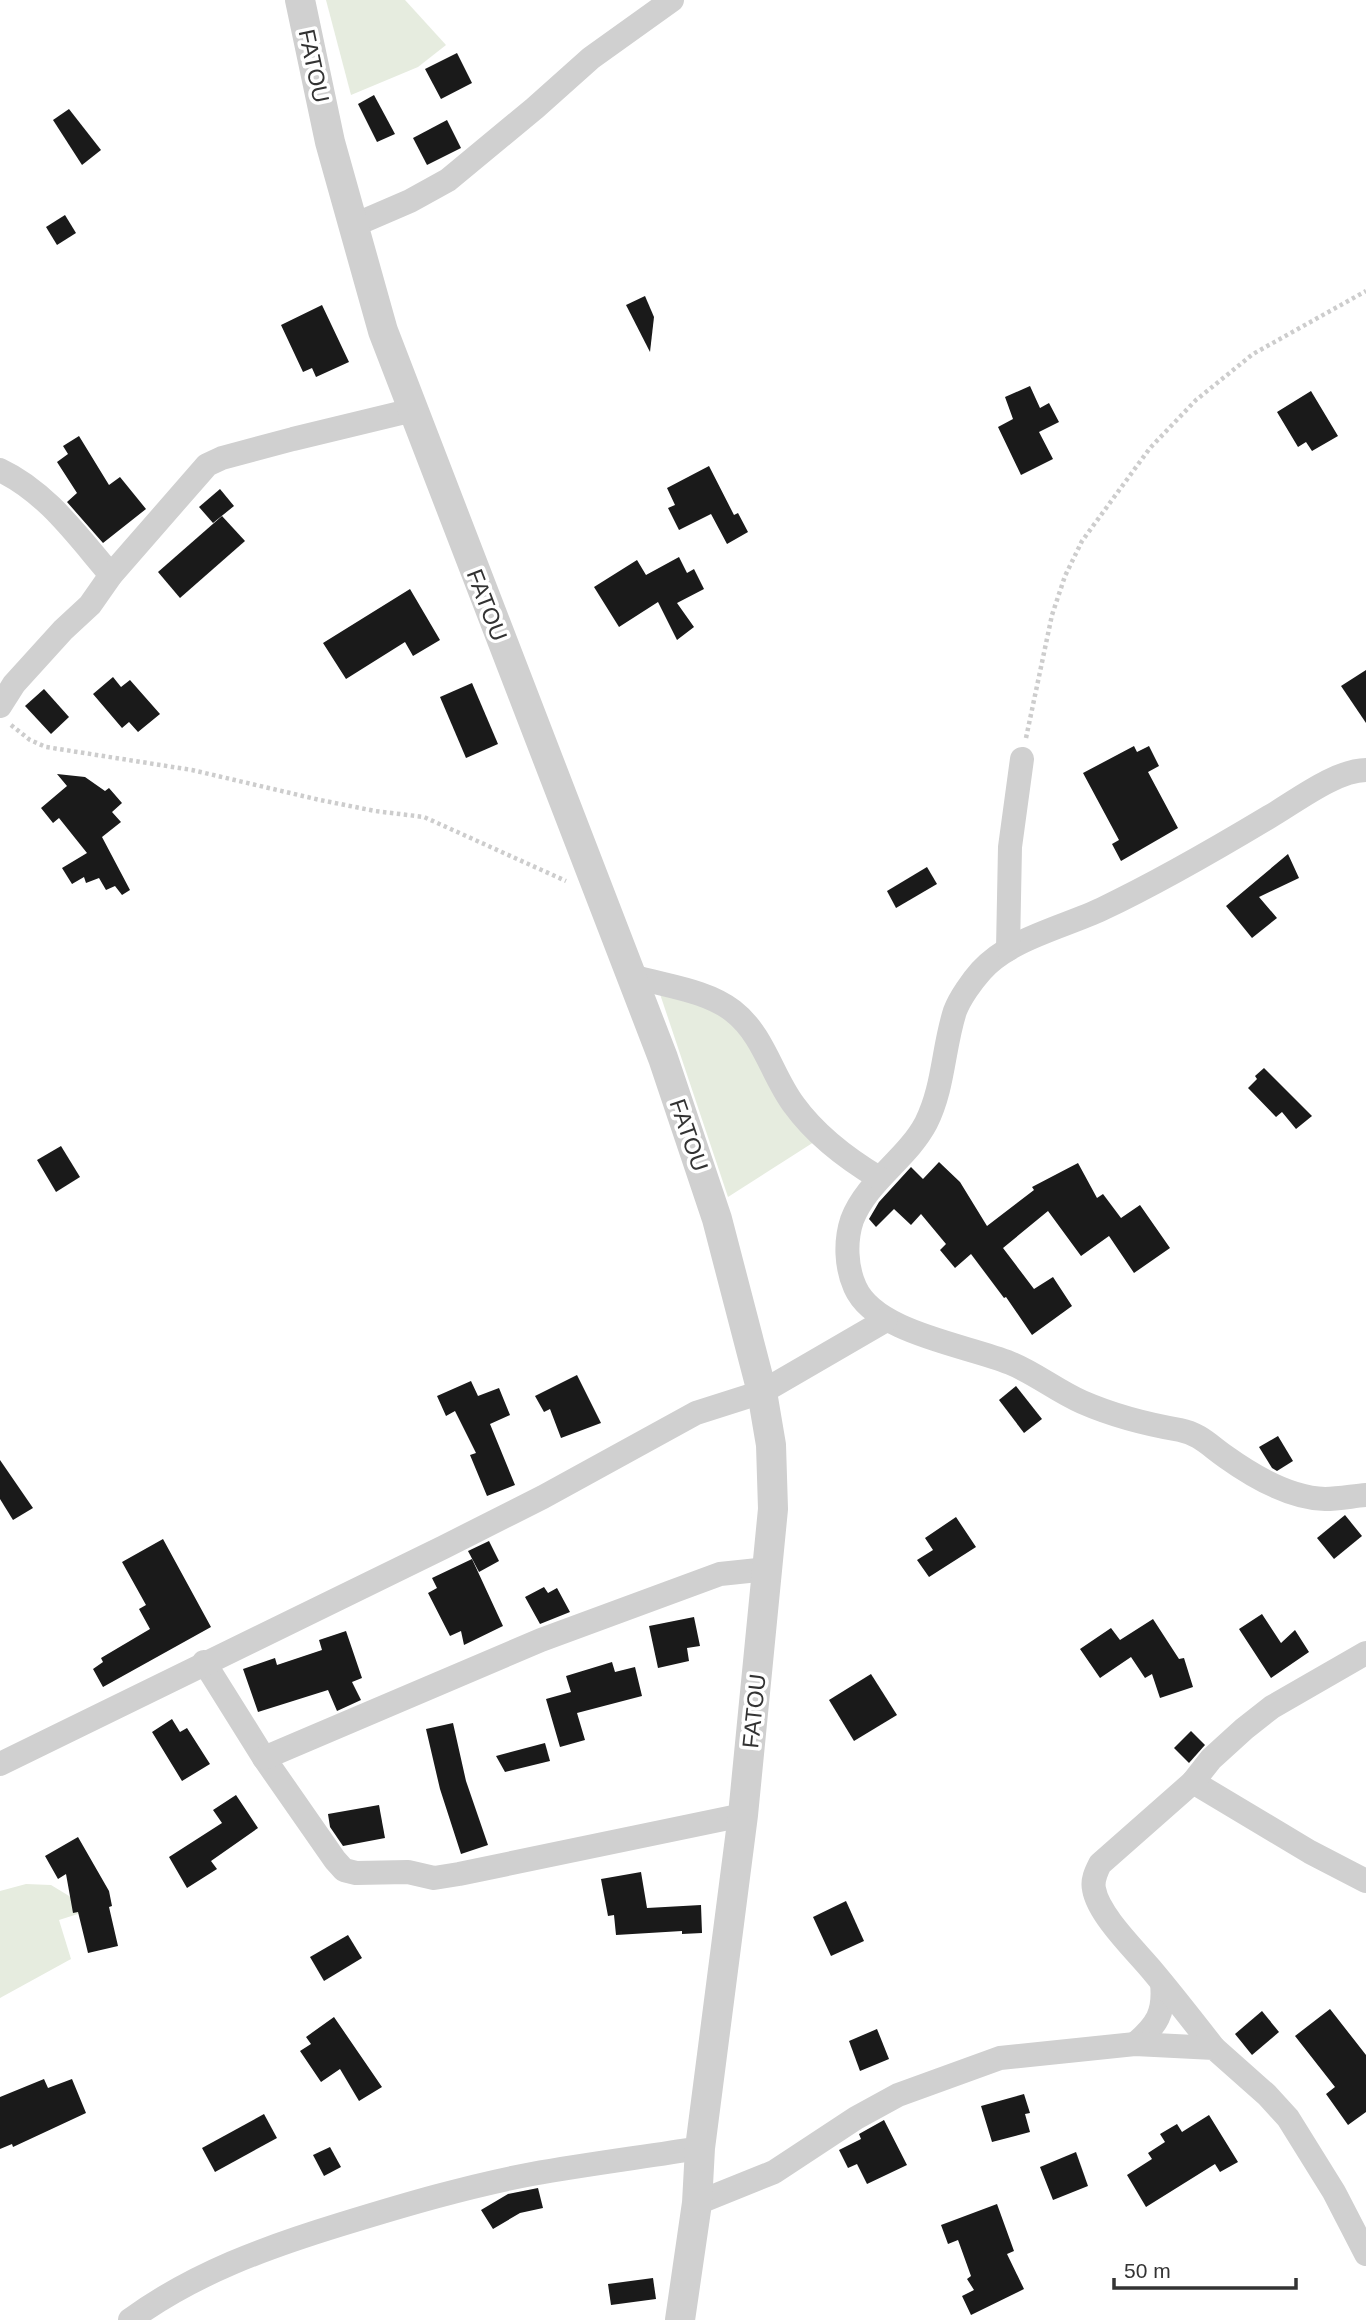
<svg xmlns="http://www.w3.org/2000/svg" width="1366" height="2320" font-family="Arial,sans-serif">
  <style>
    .green { fill: #e6ecdf }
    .building { fill: #1a1a1a }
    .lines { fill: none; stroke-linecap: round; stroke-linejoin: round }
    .path { stroke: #cdcdcd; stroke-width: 4.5; stroke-dasharray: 3.5 3.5; stroke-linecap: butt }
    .minor { stroke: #d0d0d0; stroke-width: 24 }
    .tertiary { stroke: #d0d0d0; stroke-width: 30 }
    .labels { text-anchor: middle; stroke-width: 7; stroke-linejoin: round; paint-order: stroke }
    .street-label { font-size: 23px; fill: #333; stroke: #fff }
  </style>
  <rect width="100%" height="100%" fill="#fff"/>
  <g class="green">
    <path d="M326,0H405L446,45L418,67L351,95Z"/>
    <path d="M660,994L725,1008L814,1142L728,1197Z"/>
    <path d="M26,1884L51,1885L79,1902L81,1913L59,1920L71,1959L0,1998V1891Z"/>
  </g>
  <g class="building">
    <path d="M457,53L472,83L441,99L425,69Z"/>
    <path d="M374,95L395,134L377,142L358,104Z"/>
    <path d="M69,109L101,150L82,165L53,120Z"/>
    <path d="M447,120L461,148L427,165L413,138Z"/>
    <path d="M65,215L76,233L57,245L46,227Z"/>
    <path d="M645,296L654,317L650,352L626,305Z"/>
    <path d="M322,305L349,362L316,377L312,368L303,372L281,325Z"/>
    <path d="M1030,386L1040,408L1049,403L1059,422L1039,432L1053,459L1021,475L998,427L1013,419L1005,397Z"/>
    <path d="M1311,391L1338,436L1312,451L1306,442L1298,447L1277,412Z"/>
    <path d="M79,436L109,485L120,477L146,509L103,543L67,502L77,493L57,462L68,454L63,446Z"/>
    <path d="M709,466L734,515L738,513L748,532L727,544L711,514L679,530L668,508L675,505L667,488Z"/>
    <path d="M220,489L234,506L213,523L199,507Z"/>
    <path d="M222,516L245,541L180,598L158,572Z"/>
    <path d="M679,557L687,573L694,569L704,589L677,603L694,627L677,640L658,602L619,627L594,587L637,560L646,575Z"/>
    <path d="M410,589L440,640L413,656L405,642L346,679L323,643Z"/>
    <path d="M1366,670V723L1341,686Z"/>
    <path d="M113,677L121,687L130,680L160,714L138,732L129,722L122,728L93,694Z"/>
    <path d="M472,683L498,744L466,758L440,697Z"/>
    <path d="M44,689L69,717L51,734L25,706Z"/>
    <path d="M1134,746L1137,752L1149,746L1159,766L1148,772L1178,828L1121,861L1112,844L1119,840L1083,773Z"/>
    <path d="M57,774L85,777L105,791L109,788L122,803L112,812L121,822L102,837L130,890L122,895L115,886L106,890L99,878L86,883L84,877L72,884L62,868L87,853L59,818L53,823L41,808L67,786Z"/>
    <path d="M1288,854L1299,878L1259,897L1277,918L1252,938L1226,906Z"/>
    <path d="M927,867L937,884L896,908L887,891Z"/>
    <path d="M1264,1068L1312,1116L1296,1129L1282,1112L1276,1117L1248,1088L1257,1079L1255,1076Z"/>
    <path d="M61,1146L80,1177L56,1192L37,1160Z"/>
    <path d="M939,1162L960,1182L987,1226L1034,1190L1032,1187L1078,1163L1097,1198L1103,1194L1121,1218L1140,1205L1170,1248L1134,1273L1109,1236L1081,1256L1048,1211L1003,1248L1034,1289L1053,1277L1072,1306L1032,1335L1006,1297L1004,1298L971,1254L955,1268L940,1250L946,1244L921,1214L911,1225L894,1209L876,1227L869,1219L879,1202L911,1167L923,1179Z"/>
    <path d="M577,1375L601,1423L561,1438L550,1409L544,1412L535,1396Z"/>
    <path d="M471,1381L478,1396L499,1388L510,1415L490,1424L515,1485L487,1496L470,1455L476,1453L455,1411L446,1416L437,1396Z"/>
    <path d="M1016,1386L1042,1419L1024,1433L999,1400Z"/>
    <path d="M1278,1436L1293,1461L1277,1471L1272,1468L1259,1447Z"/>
    <path d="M0,1460L33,1508L13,1520L0,1499Z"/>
    <path d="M1345,1515L1362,1536L1334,1559L1317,1538Z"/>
    <path d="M956,1517L976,1547L929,1577L917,1560L933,1550L925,1538Z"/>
    <path d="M163,1539L211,1627L103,1687L93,1669L103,1662L101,1658L150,1629L139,1609L146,1605L122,1562Z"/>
    <path d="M489,1541L499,1561L479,1572L468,1551Z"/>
    <path d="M472,1559L503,1626L464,1645L461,1631L450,1636L428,1593L437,1588L432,1578Z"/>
    <path d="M544,1587L548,1593L557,1588L570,1612L540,1624L525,1597Z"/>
    <path d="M1262,1614L1281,1643L1295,1630L1309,1652L1271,1678L1239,1629Z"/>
    <path d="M694,1617L700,1646L687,1648L689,1661L658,1668L649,1626Z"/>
    <path d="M1153,1619L1179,1659L1184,1658L1193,1687L1160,1698L1152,1674L1145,1678L1131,1657L1100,1678L1080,1649L1111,1628L1120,1640Z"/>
    <path d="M346,1631L362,1678L352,1682L361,1700L337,1711L328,1690L258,1712L243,1669L275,1658L277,1665L322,1650L319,1640Z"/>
    <path d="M612,1662L615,1672L635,1667L642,1696L577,1713L585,1740L560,1747L546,1699L571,1692L566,1676Z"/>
    <path d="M871,1674L897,1715L854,1741L829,1700Z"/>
    <path d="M172,1719L180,1732L187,1728L210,1764L182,1781L152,1732Z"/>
    <path d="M453,1723L466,1781L488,1845L461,1854L440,1789L426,1729Z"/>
    <path d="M1191,1731L1205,1745L1189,1763L1174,1748Z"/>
    <path d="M545,1743L550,1761L505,1772L496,1756Z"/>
    <path d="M236,1795L258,1828L211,1861L217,1869L187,1888L169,1857L222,1823L213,1810Z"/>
    <path d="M379,1805L385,1838L343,1846L330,1827L328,1814Z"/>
    <path d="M78,1837L109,1891L112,1906L109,1907L118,1946L88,1953L78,1912L73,1913L66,1874L58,1879L45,1856Z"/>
    <path d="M641,1872L647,1908L701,1905L702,1933L682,1934V1931L616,1935L614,1915L608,1916L601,1879Z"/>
    <path d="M846,1901L864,1941L831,1956L813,1917Z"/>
    <path d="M348,1935L362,1958L324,1981L310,1957Z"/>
    <path d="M1330,2009L1366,2055V2112L1348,2125L1326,2094L1335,2087L1295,2036Z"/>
    <path d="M1262,2011L1279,2032L1252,2055L1235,2034Z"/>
    <path d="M334,2017L382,2087L359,2101L340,2069L321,2082L300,2051L311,2044L306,2037Z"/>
    <path d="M877,2029L889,2059L860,2071L849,2041Z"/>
    <path d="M44,2079L48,2088L72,2079L86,2113L13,2147L12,2144L0,2149V2097Z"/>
    <path d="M1024,2094L1030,2113L1025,2114L1030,2132L992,2142L981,2106Z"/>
    <path d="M264,2114L277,2138L215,2172L202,2148Z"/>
    <path d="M1209,2115L1238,2162L1220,2172L1215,2164L1146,2207L1127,2175L1152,2159L1148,2153L1165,2142L1160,2134L1177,2124L1182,2132Z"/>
    <path d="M884,2120L907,2165L867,2184L857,2164L848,2168L839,2150L861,2139L859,2134Z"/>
    <path d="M330,2147L341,2167L324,2176L313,2155Z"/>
    <path d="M1076,2152L1088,2186L1053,2200L1040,2167Z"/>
    <path d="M538,2188L543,2208L520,2213L493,2229L481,2210L508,2194Z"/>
    <path d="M997,2204L1014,2251L1007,2254L1024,2289L971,2315L962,2296L974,2290L967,2279L971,2276L958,2240L948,2244L941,2225Z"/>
    <path d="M653,2278L656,2299L611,2305L608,2284Z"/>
  </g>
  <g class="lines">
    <g class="path">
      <path d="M11,725L30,740L46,747L192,770L320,800L375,811L424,817L566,881"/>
      <path d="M1026,738L1052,615L1065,576L1082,541L1150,448L1196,400L1253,354L1366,291"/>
    </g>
    <g class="minor">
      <path d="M352,226L410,201L448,180L535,108L591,58L672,0"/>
      <path d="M0,470C47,492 78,537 111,575"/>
      <path d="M0,706L14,684L63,630L90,605L111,575L207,465L222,458L293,439L413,410"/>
      <path d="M1366,770C1336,770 1295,802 1269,817C1214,850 1159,882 1102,909C1064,927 1009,939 981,971C972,981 960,998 955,1011C943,1048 944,1087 926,1123C907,1159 867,1181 852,1220C845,1241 846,1267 855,1287C875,1333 966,1345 1010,1363C1035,1373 1057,1391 1082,1402C1114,1416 1145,1424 1180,1430C1200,1434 1210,1446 1226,1457C1254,1477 1290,1498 1325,1499C1339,1499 1353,1496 1366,1495"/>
      <path d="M1008,949L1010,847L1022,759"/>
      <path d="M632,976C665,986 706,990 733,1011C764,1035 772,1076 794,1105C815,1134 849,1160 879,1178"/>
      <path d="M204,1662L264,1758L335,1860L344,1870L356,1873L408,1872L434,1878L459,1874L743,1815"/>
      <path d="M264,1758L541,1640L720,1574L767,1569"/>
      <path d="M0,1764L444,1547L543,1497L696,1413L762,1392L886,1320"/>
      <path d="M1193,1782L1310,1852L1366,1881"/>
      <path d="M1135,2044C1157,2025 1165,2013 1162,1983"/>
      <path d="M1214,2048C1193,2021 1172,1994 1150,1968C1134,1949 1098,1914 1094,1889C1092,1880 1096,1872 1100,1864L1193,1782L1211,1759L1244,1729L1272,1707L1366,1653"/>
      <path d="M697,2203L774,2172L856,2118L898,2095L1000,2058L1135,2044L1214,2048L1267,2095L1288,2118L1334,2192L1366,2254"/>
      <path d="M130,2320C194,2273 267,2247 342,2224C404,2205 468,2186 532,2174C588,2164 644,2157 700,2148"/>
    </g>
    <path class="tertiary" d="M300,0L330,142L383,331L663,1058L717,1219L762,1392L771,1445L773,1509L743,1815L700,2148L697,2203L680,2320"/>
  </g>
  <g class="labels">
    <g class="street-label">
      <text transform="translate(314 66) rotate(78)" y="8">FATOU</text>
      <text transform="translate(487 605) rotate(69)" y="8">FATOU</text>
      <text transform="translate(689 1135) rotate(71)" y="8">FATOU</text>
      <text transform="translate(754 1711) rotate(-84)" y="8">FATOU</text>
    </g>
  </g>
  <path d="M1114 2278v10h182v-10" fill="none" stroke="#333333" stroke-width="3.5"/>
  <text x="1124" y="2278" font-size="21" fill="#333333" stroke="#ffffff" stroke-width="5" paint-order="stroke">50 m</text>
</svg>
